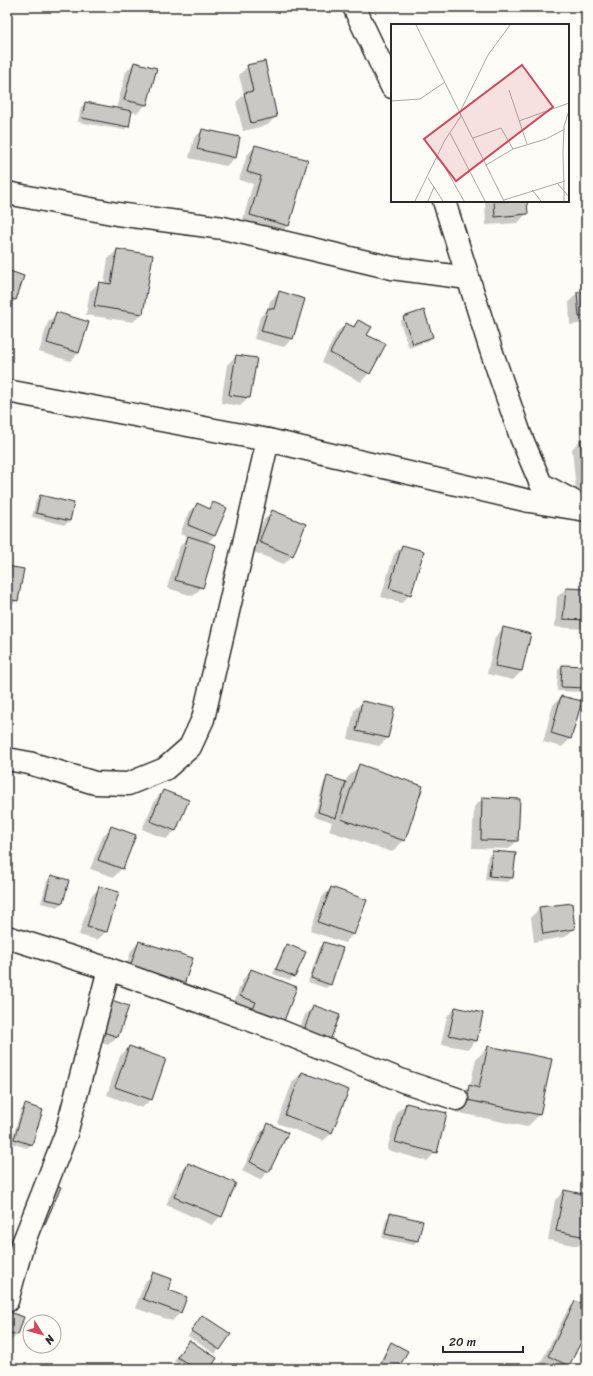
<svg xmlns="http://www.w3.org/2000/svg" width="593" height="1376" font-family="Sriracha,sans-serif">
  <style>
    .shadow { fill: #0003 }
    .building { fill: #c9c8c4; stroke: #2b2b2b }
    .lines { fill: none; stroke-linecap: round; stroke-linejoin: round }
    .minor-casing { stroke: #2b2b2b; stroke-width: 25 }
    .minor { stroke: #fdfcf7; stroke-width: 22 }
    .inset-road { fill: none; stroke: #a9a8a5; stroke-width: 1 }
    .view { fill: #d1495b; fill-opacity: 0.15; stroke: #d1495b; stroke-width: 2 }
    .inset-edge { fill: none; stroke: #2b2b2b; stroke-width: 2 }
  </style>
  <rect width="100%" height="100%" fill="#fdfcf7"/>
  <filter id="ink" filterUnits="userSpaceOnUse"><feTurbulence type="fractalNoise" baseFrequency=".025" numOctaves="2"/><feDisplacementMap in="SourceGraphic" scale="8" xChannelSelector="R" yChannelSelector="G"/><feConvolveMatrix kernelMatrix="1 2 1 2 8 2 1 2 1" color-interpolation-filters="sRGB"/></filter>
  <g filter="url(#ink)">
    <g class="shadow">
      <path d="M578,7H586V23L582,24Z"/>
      <path d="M134,63L156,68L146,105L137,113L131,112L128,126L124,130L78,122L81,107L86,103L116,109L126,72Z"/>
      <path d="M248,66L276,116L268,125L243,131L236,102L244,95L239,75Z"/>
      <path d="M203,130L235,158L226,166L189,158L194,138Z"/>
      <path d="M256,146L288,225L280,234L242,223L253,184L239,180L247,155Z"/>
      <path d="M485,201H526V214L518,223L486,225Z"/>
      <path d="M117,250L142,314L133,322L86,315L90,291L99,283L104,284L108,259Z"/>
      <path d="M7,271L23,276L15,300L7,308Z"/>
      <path d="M279,293L292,339L284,347L254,339L260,317L268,309L270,301Z"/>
      <path d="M577,293H586V323L570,325L569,302Z"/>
      <path d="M57,313L88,323L79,353L70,361L39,352L48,322Z"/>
      <path d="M404,318L432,337L428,341L409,348L400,322Z"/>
      <path d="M358,321L366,335L369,373L361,382L322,362L337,332L346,324L352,327Z"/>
      <path d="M236,356L255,359L249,398L240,406L221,403L227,365Z"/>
      <path d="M586,401V434H580L579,409Z"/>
      <path d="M580,440H586V489L576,490L572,449Z"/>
      <path d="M7,446H9L7,457Z"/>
      <path d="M40,496L73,504L69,521L65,525L32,517L36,500Z"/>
      <path d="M197,504L208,509L213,504L214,536L207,543L202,587L193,596L167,588L180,546L188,537L180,534L188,513Z"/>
      <path d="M272,511L305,525L292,556L284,564L251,551L236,589L220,584L232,546L252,547L264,520Z"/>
      <path d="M402,546L410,594L402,603L381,597L394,554Z"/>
      <path d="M7,567L17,600L13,604L7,603Z"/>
      <path d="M566,589L586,590V627L584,629L555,627L557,597Z"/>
      <path d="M503,629L530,635L522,671L513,680L487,674L495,637Z"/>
      <path d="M562,666L586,667V688L582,692L557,691L558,670Z"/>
      <path d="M561,697L570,739L562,747L543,742L553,705Z"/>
      <path d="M363,702L388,738L379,746L348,739L354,710Z"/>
      <path d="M360,765L404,840L392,852L329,831L332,822L314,816L324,782L328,778L346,782L347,778Z"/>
      <path d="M163,791L187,801L175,831L166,839L142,829L155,800Z"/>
      <path d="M483,798L517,841L509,849L472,848L474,807Z"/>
      <path d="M111,827L122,868L114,877L90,869L103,836Z"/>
      <path d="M492,852L515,854L512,878L508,882L485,880L488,856Z"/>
      <path d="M51,876L68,881L62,903L58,907L41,903L47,881Z"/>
      <path d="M100,888L118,893L106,932L97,940L79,935L91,896Z"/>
      <path d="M331,888L353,934L345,943L310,931L322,897Z"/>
      <path d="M540,908L574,929L565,937L534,942L531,917Z"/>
      <path d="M139,942L191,959L122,979L131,951Z"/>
      <path d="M324,943L330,984L326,988L308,982L320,947Z"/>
      <path d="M288,946L294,976L290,980L273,974L283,950Z"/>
      <path d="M251,970L296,988L242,1026L233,1004L243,979Z"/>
      <path d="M313,1006L338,1015L297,1036L305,1015Z"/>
      <path d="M127,1007L117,1037L108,1045L81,1036Z"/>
      <path d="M456,1008L476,1041L468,1049L441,1044L447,1016Z"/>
      <path d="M129,1047L151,1099L142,1108L107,1095L120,1056Z"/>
      <path d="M488,1047L539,1115L527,1127L455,1112L458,1099L470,1086L476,1059Z"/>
      <path d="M302,1073L348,1091L332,1133L323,1141L277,1123L293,1081Z"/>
      <path d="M586,1097V1124L580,1123Z"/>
      <path d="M406,1104L446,1114L436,1152L427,1161L387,1150L397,1112Z"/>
      <path d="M26,1106L31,1144L27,1148L11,1143L21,1110Z"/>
      <path d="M269,1125L268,1171L260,1180L242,1171L260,1133Z"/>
      <path d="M188,1164L221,1216L212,1225L166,1205L180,1173Z"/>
      <path d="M564,1191L580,1205L586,1206V1238L578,1246L548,1240L555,1200Z"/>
      <path d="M390,1215L422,1221L417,1241L413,1245L382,1238L386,1219Z"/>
      <path d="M154,1273L167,1290L186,1297L180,1313L172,1321L135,1308L145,1282Z"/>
      <path d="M7,1287L11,1314L17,1335L9,1343H7Z"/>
      <path d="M575,1302L586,1308V1330L568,1366L565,1369H549L540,1364L567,1311Z"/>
      <path d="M202,1316L230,1334L215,1354L188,1336Z"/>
      <path d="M189,1341L216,1358L209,1369H186L174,1361Z"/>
      <path d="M391,1343L397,1369H376L387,1348Z"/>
    </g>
    <g class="building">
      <path d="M265,61L277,117L251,123L244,93L253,91L247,65Z"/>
      <path d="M134,62L157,68L147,105L124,100Z"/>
      <path d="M85,102L132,111L129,127L82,118Z"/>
      <path d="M202,129L240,137L236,158L197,149Z"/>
      <path d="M255,145L308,160L289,226L250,215L261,176L247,172Z"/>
      <path d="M494,201H527L528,214L495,217Z"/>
      <path d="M117,249L153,255L143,314L94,306L99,282L111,284Z"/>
      <path d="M7,270L24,276L16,300L7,298Z"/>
      <path d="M279,291L305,299L293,339L261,331L268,308L274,309Z"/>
      <path d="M577,292H586V316L579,317Z"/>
      <path d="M424,310L433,337L413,344L403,317Z"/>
      <path d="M56,312L89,322L79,353L47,343Z"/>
      <path d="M358,320L372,327L367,335L386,344L370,374L330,353L346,323L354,327Z"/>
      <path d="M236,355L257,358L250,398L229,395Z"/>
      <path d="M580,439H586V482H585Z"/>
      <path d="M40,495L74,503L70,521L36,513Z"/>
      <path d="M213,502L227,508L215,536L188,525L197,503L210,509Z"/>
      <path d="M272,510L306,524L293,556L259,542Z"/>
      <path d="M188,536L216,545L203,588L175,580Z"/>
      <path d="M402,545L424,551L411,595L389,588Z"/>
      <path d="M7,566L24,569L18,601L7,599Z"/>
      <path d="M566,588L586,589V620L563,619Z"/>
      <path d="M503,627L531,634L522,671L495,666Z"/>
      <path d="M562,665L586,666V688L561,687Z"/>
      <path d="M561,696L582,701L571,739L551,733Z"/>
      <path d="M362,701L395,708L388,738L356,731Z"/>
      <path d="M359,764L423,786L405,841L341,819Z"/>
      <path d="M327,776L346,782L336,818L318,812Z"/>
      <path d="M163,790L189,800L176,831L150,821Z"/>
      <path d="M482,797L520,799L518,841L481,840Z"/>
      <path d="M111,826L136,835L123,869L98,860Z"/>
      <path d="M492,851L516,853L513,878L489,876Z"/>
      <path d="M51,875L69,880L63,903L45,899Z"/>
      <path d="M99,886L119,892L107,932L87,927Z"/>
      <path d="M331,887L367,900L354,935L318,922Z"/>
      <path d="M572,903L575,929L543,934L539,907Z"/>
      <path d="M139,941L193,958L183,988L129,970Z"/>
      <path d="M324,942L343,948L331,985L311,978Z"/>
      <path d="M287,944L306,952L295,977L276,969Z"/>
      <path d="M251,969L297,987L281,1029L250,1017L256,1002L240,996Z"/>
      <path d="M100,996L129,1006L118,1037L89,1027Z"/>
      <path d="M313,1005L340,1015L327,1048L301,1039Z"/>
      <path d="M455,1007L483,1013L477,1041L449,1035Z"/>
      <path d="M129,1046L166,1059L152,1100L115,1087Z"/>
      <path d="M488,1046L552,1059L540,1115L467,1100L469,1085L479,1088Z"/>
      <path d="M302,1072L349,1090L332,1133L285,1115Z"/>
      <path d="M406,1103L447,1113L437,1153L395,1142Z"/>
      <path d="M25,1104L43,1110L32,1145L14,1139Z"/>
      <path d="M268,1123L288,1133L269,1172L250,1162Z"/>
      <path d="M188,1163L236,1183L222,1217L174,1197Z"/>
      <path d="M44,1180L61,1187L45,1224L28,1216Z"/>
      <path d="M564,1190L583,1194L581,1204L586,1205V1237L556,1231Z"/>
      <path d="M390,1213L423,1221L418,1241L385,1234Z"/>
      <path d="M153,1272L172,1279L169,1290L187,1297L181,1313L143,1299Z"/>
      <path d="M7,1286L20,1290L12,1313L24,1317L18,1335L7,1332Z"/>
      <path d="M575,1301L586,1306V1332L569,1366L548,1356Z"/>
      <path d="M202,1315L231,1334L220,1350L191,1331Z"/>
      <path d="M189,1340L217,1358L210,1369L204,1365L201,1369H196L177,1357Z"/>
      <path d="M391,1342L408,1351L398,1369H378Z"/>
    </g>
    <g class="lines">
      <g class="minor-casing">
        <g id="minor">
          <path d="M354,7L392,87"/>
          <path d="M7,193L117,214L223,228L392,268L468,278"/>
          <path d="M444,201L491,350L521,437L541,484L576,503"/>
          <path d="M7,391L268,440L529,501L586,510"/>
          <path d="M7,759L29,763L95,783L128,784L165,769L190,747L203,719L268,440"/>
          <path d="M7,937L109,969L270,1027L403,1081L457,1099"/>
          <path d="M7,1301L22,1246L66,1134L109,969"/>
        </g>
      </g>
      <use href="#minor" class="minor"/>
    </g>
  </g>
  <g transform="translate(391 24)">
    <rect width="178" height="178" fill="#fdfcf7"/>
    <path class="inset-road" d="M25,1L113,177M118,66L136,120M0,77L29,75L54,58M178,87L173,102L172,129L173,167L178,173M128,97L178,79M59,109L94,177M82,114L110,104L122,125M45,134L51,138L73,177M95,141L122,125L155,115L174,105M37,154L52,177M166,159L173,167V177M141,166L150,177M113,176L174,157M24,177L54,116L70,92L69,88L97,31L119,1M37,177L43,163"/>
    <path class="view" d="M131,41L162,83L65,157L33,115Z"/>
    <rect width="178" height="178" class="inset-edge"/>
  </g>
  <rect width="593" height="1376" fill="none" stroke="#fdfcf7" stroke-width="24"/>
  <rect x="12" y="12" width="569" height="1352" fill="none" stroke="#2b2b2b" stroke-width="1.5" filter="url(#ink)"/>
  <g transform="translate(42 1334) rotate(127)"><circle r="19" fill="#fdfcf7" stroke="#a9a8a5"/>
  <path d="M0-3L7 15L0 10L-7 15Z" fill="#d1495b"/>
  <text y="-6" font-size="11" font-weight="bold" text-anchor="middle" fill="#2b2b2b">N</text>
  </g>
  <path d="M443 1346v6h80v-6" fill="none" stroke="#2b2b2b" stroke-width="2"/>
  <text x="449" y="1346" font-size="12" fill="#2b2b2b" stroke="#fdfcf7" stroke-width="3" paint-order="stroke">20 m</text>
</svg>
